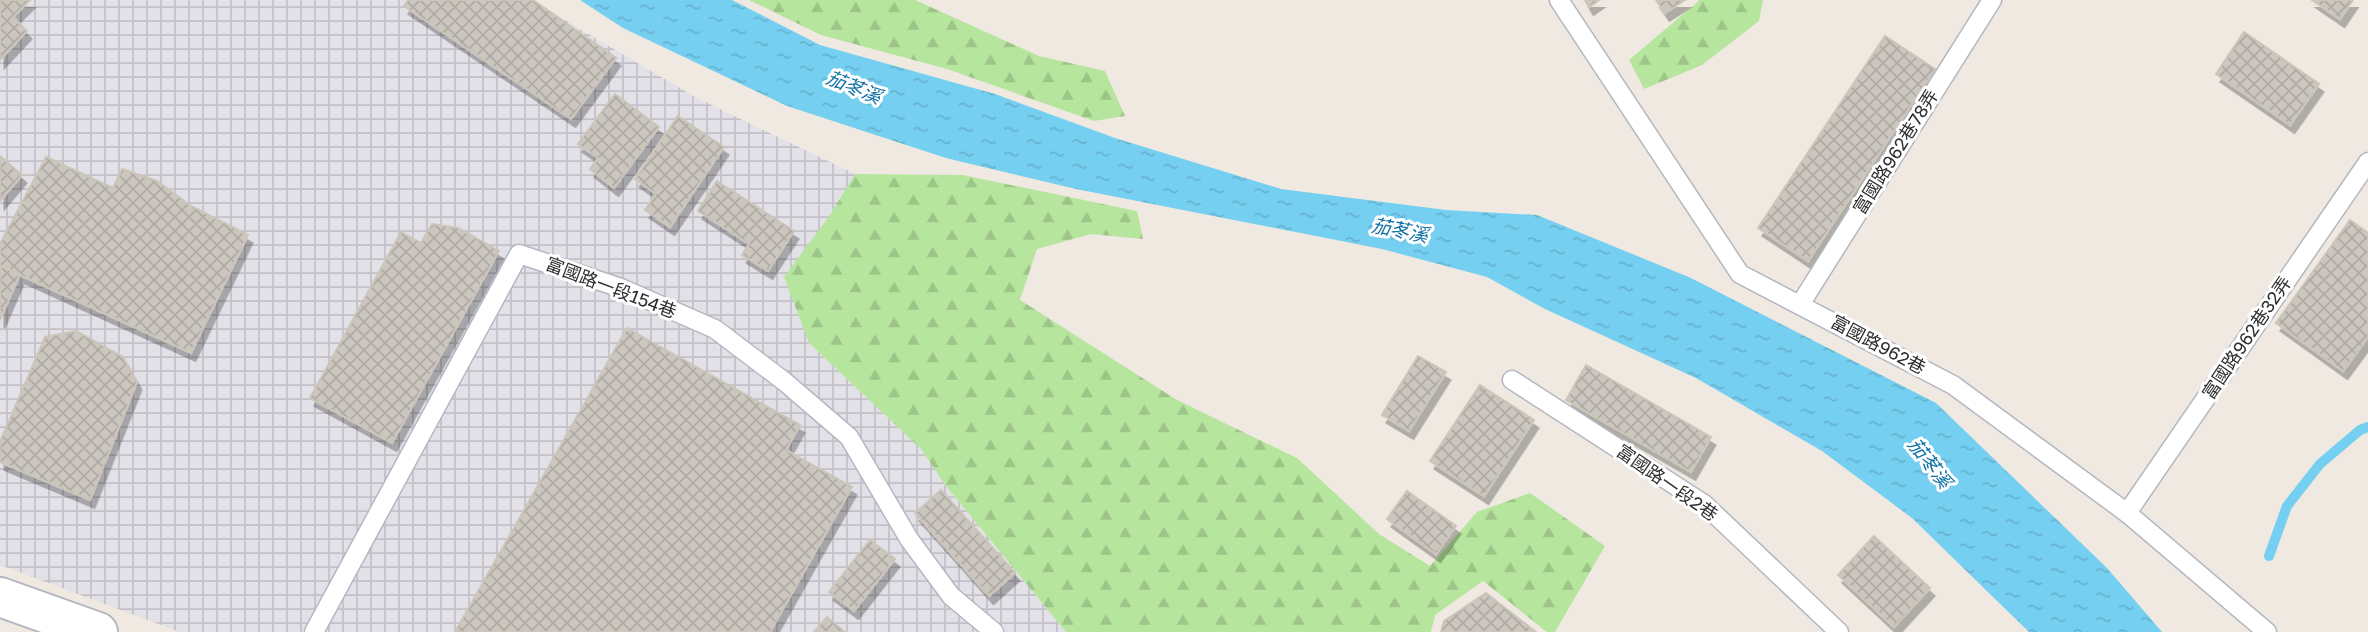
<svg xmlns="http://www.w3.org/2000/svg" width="2368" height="632" font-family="'Golos Text','Noto Sans TC',sans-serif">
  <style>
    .industrial { fill: url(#industrial-grid) }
    .forest { fill: url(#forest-firs) }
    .water { fill: url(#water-ripples) }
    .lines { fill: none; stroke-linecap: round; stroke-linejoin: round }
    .stream { stroke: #75cff0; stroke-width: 10 }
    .building { fill: url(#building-cross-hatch); stroke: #cbc5ba; stroke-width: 2; filter: url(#shadow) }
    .lane-casing { stroke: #b4b7c1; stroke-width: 21 }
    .secondary-casing { stroke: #b4b7c1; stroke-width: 42 }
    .lane { stroke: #fff; stroke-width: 18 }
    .secondary { stroke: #fff; stroke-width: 38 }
    .labels { text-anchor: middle; stroke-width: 6; stroke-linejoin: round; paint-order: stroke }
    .street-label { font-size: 18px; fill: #2e2e2e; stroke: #fff }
    .water-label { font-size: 19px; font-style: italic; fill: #0d6fa3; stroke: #fff }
  </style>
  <defs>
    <pattern id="industrial-grid" width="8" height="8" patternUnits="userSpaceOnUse" patternTransform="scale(1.75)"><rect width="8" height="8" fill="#e3e1e8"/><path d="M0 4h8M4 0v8" fill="none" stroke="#c3c1c7"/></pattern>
    <pattern id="forest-firs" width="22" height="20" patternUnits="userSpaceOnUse" patternTransform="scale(1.75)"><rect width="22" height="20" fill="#b6e59e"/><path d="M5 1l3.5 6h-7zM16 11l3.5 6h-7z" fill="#9dc588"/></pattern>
    <pattern id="water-ripples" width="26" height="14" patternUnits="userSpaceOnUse" patternTransform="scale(1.75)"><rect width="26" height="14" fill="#75cff0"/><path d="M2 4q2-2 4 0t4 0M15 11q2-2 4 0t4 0" fill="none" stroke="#66b2ce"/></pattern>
    <pattern id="building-cross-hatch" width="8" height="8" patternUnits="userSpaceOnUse" patternTransform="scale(1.75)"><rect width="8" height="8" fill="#cbc7bf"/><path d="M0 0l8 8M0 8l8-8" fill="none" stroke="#afaba4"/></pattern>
    <filter id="shadow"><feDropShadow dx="4.5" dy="8" stdDeviation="0" flood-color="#0004"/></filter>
  </defs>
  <rect width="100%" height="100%" fill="#efe9e1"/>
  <path class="industrial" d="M0,0H531L695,97L855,174L830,215L809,343L921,449L946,486L1066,632H180L0,565Z"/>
  <g class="forest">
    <path d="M749,0H915L1039,56L1105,71L1125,116L1094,121L947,69L821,35Z"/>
    <path d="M1700,0H1763L1759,21L1702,65L1644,89L1629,60Z"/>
    <path d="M855,174L963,175L1137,211L1143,239L1091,234L1037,249L1020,300L1177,400L1297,458L1379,534L1430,566L1477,512L1530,493L1605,546L1555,632H1547L1483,581L1435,615L1431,632H1066L946,486L921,449L809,343L784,277L830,215Z"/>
  </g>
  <path class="water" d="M580,0H732L820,45L995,94L1115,138L1281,189L1446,210L1537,215L1691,278L1936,403L2107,568L2162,632H2029L1912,518L1822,451L1696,378L1545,309L1487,277L1382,249L1076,189L946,158L787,106L623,28Z"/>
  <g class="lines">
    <path class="stream" d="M2269,556L2287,506L2320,464L2360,430L2368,427"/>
  </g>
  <g class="building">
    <path d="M0,0H30L13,17L27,31L0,60Z"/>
    <path d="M408,0H533L616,58L571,119L404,6Z"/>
    <path d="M1585,0H1599L1589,7Z"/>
    <path d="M1656,0H1685L1665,13Z"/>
    <path d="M2312,0H2353L2340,19Z"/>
    <path d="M2244,32L2319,84L2290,125L2216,74Z"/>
    <path d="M1885,36L1935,69L1808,261L1758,228Z"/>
    <path d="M615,94L659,127L614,188L590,169L598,158L578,144Z"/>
    <path d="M678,116L724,147L670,227L645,210L656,194L635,179Z"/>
    <path d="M0,156L22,175L0,201Z"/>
    <path d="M46,157L113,188L122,169L157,181L191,206L248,235L191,353L0,266V244Z"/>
    <path d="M717,181L794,231L768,271L742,255L749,244L698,211Z"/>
    <path d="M2350,220L2368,233V337L2343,371L2276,323Z"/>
    <path d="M432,224L458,228L499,251L392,443L310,398L401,232L421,243Z"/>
    <path d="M0,266L20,274L0,320Z"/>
    <path d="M627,328L800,425L786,450L852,487L770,632H455Z"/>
    <path d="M76,331L123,357L137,382L90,500L0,462V442L45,337Z"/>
    <path d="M1418,356L1446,372L1409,431L1382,415Z"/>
    <path d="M1586,365L1711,437L1691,472L1566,400Z"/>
    <path d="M1480,385L1534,420L1484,496L1430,461Z"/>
    <path d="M941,490L1015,573L989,596L915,513Z"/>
    <path d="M1407,491L1456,526L1436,554L1387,519Z"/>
    <path d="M1874,536L1930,588L1894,627L1838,575Z"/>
    <path d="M870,540L895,559L854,611L829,592Z"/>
    <path d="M1486,593L1536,632H1441L1444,621Z"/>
    <path d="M827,617L845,632H814Z"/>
  </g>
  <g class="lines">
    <g class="lane-casing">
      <g id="lane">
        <path d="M1559,0L1740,274L1953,385L2127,513L2267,632"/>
        <path d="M1801,303L1992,0"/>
        <path d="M1512,380L1704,504L1839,632"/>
        <path d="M2127,513L2368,162"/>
        <path d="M314,632L519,254L621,288L715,329L785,382L849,437L909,539L951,596L994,632"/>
      </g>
    </g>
    <g class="secondary-casing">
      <path id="secondary" d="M0,597L98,632"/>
    </g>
    <use href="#lane" class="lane"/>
    <use href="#secondary" class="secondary"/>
  </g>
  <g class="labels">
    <g class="street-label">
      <text transform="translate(1896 152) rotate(-58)" y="6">富國路962巷78弄</text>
      <text transform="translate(611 288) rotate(21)" y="6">富國路一段154巷</text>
      <text transform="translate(2247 338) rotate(-56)" y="6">富國路962巷32弄</text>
      <text transform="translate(1878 345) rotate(28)" y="6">富國路962巷</text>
      <text transform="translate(1667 483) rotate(35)" y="6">富國路一段2巷</text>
    </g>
    <g class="water-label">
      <text transform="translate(854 87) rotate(22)" y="7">茄苳溪</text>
      <text transform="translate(1400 230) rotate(11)" y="7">茄苳溪</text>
      <text transform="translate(1930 463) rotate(52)" y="7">茄苳溪</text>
    </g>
  </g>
</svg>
